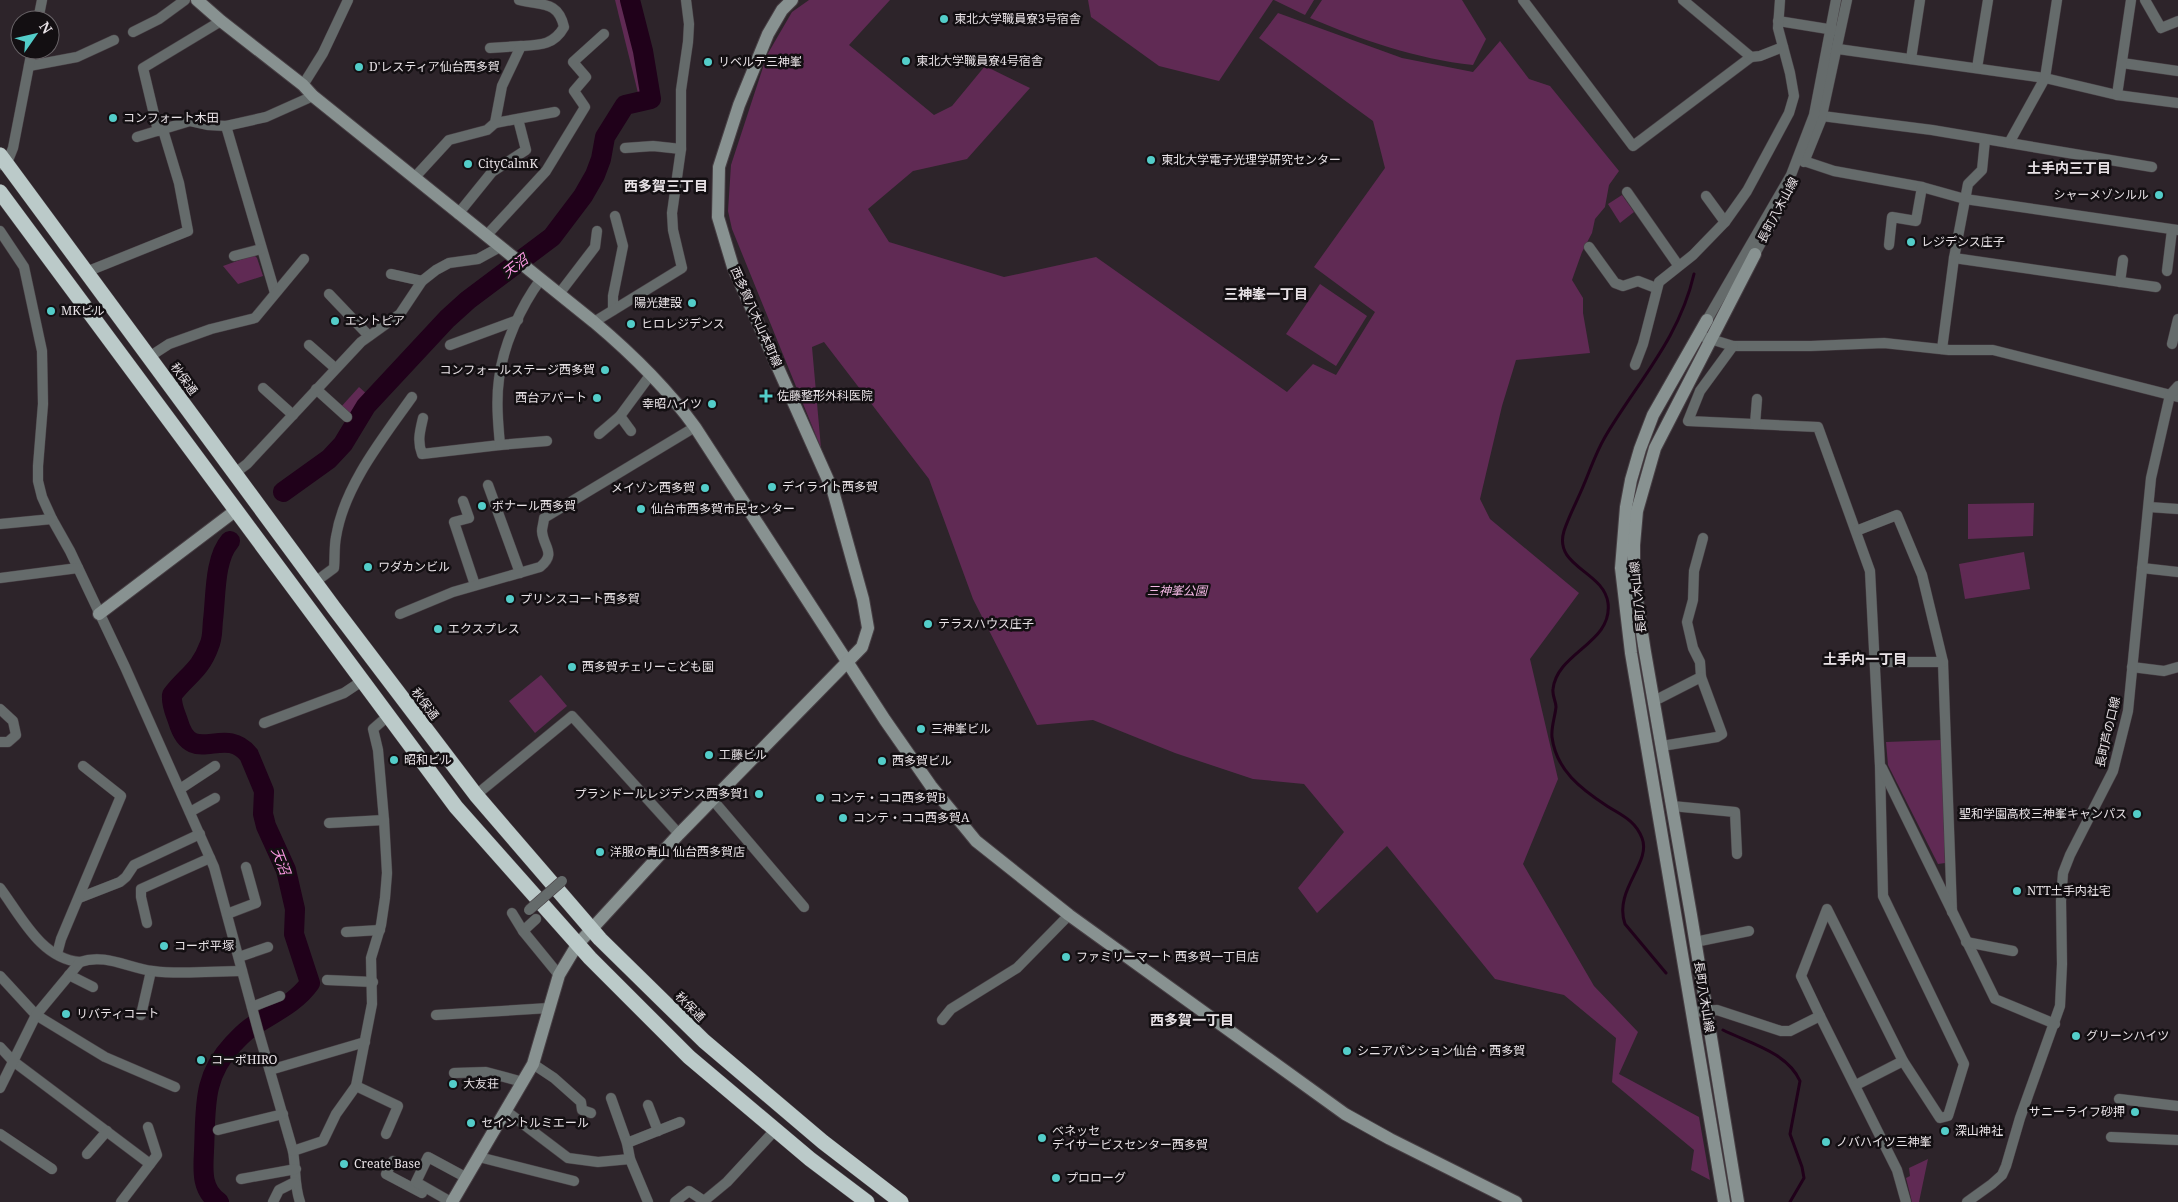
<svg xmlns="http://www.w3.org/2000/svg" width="2178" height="1202" font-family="'Noto Serif','Noto Sans JP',serif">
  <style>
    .green { fill: #602a54 }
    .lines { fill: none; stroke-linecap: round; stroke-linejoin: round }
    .stream { stroke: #20011a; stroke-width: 3 }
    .river { stroke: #20011a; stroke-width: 20 }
    .street-casing { stroke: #473f44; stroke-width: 11 }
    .secondary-casing { stroke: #473f44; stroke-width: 14 }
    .highway-casing { stroke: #473f44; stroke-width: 16 }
    .street { stroke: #656b6b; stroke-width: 10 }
    .secondary { stroke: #889291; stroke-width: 12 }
    .highway { stroke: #bbcac9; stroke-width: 15 }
    .street-bridge-casing { stroke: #473f44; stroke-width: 11; stroke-linecap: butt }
    .street-bridge { stroke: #656b6b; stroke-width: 10 }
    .poi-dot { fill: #53cdc9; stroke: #130f12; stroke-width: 2 }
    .labels { text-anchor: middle; stroke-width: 5; stroke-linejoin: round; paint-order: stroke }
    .poi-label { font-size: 12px; fill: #e8e2e6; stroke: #130f12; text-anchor: start }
    .street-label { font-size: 12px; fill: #e8e2e6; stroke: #130f12 }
    .park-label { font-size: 12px; font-style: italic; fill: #f5b9e5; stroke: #130f12 }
    .neighbourhood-label { font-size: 14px; font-weight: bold; fill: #e8e2e6; stroke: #130f12 }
    .water-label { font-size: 14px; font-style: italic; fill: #fb98e2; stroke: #130f12 }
  </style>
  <rect width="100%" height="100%" fill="#2d242a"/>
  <g class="green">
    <path d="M615,0H627L647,96L639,97Z"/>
    <path d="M809,0H890L849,45L934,115L952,106L985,66L1030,88L967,159L913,171L868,209L889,242L1004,277L1096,257L1287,392L1313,364L1336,375L1375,312L1314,267L1385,168L1373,121L1259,38L1278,13L1402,58L1473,72L1500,41L1529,79L1550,86L1619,171L1609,185L1605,207L1595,219L1592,233L1582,252L1572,280L1583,298V313L1590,353L1516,360L1502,406L1480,499L1490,519L1579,593L1530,659L1558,779L1523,864L1594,986L1638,1032L1619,1074L1699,1117L1710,1180L1691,1170L1694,1150L1612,1082L1616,1038L1564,995L1495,979L1387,846L1317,913L1298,888L1344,832L1304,784L1253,779L1175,753L1093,720L1037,725L973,599L929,479L824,342L812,347L821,448L732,229L728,211L731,165L767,55L792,12Z"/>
    <path d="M1088,0H1273L1219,81L1159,66L1091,17Z"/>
    <path d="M1274,0H1314L1305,15Z"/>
    <path d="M1322,0H1462L1486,39L1473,65C1416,59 1362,40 1310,18Z"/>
    <path d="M1622,195L1634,212L1620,223L1608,204Z"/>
    <path d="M254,255L257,258L263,276L238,284L223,266Z"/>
    <path d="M1320,284L1367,316L1336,366L1286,334Z"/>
    <path d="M359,387L369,396L351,417L340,408Z"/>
    <path d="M2034,503L2033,536L1968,539V504Z"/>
    <path d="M2024,552L2030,589L1965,599L1959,564Z"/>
    <path d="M541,675L567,706L535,733L509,701Z"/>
    <path d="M1941,740L1945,863L1938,864L1888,765L1886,742Z"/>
    <path d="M1928,1159L1919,1202H1912L1906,1178L1910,1176L1909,1168Z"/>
  </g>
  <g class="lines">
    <g class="stream">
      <path d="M1666,973L1625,924C1613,890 1652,863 1642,838C1635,820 1621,815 1607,806C1581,789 1556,770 1552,737C1551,727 1555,717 1556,707C1556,701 1552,696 1553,689C1557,652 1613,643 1608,603C1604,571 1553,567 1564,531C1569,516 1576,503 1582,489C1590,471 1595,454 1605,437C1638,381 1679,339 1694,274"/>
      <path d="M1723,1030C1749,1043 1787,1052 1800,1081L1790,1134L1802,1167L1804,1178L1790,1202"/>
    </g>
    <g class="river">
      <path d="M283,492L329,459L343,444L366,406L447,319L468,300L552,237L583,196L595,175L601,159L605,137L625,105L651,99L643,51L630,0"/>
      <path d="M219,1202C201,1190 203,1170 204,1151C206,1108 202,1077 233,1044C239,1038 245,1031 253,1026C273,1013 296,1003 310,983L294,934L295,909L286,870L266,826L263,814L264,791L249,755C224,723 192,769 178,721C175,712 171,705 172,695C186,676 200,671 209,646C213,638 212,629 213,620C216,597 214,559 230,541"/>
    </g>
    <g class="street-casing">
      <g id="street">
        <path d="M1523,0L1633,146L1751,57"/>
        <path d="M1683,0L1751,57L1760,56L1783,47"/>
        <path d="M2145,0L2161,28L2178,21"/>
        <path d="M38,20L42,0"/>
        <path d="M1778,21L1834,30"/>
        <path d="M133,32L159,19L185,0"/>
        <path d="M490,48L521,46"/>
        <path d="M1838,49L2045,78L2117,95L2178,103"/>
        <path d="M1911,59L1920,0"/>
        <path d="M2122,63L2178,71"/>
        <path d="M29,66L77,57L114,40"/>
        <path d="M1977,68L1988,0"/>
        <path d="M303,85L323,53L348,0"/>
        <path d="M2117,95L2131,0"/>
        <path d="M1822,116L1932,130L2152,167"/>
        <path d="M495,123L555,112"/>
        <path d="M226,126L275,293"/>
        <path d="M158,131L143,68L221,21"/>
        <path d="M137,137L190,121L208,125L226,126L266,117L313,96"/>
        <path d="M2009,143L2045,78L2057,0"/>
        <path d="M625,148L653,146L681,149"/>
        <path d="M1804,161L1834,171L1922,187L1965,199L2178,230"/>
        <path d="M1804,162L1821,120L1847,0"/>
        <path d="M2,165L9,158L13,148L32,50"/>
        <path d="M415,177L449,140L487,130L495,123L502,86L521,46C540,45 554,45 564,27C558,0 541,6 519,0"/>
        <path d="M1627,192L1678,265"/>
        <path d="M1706,196L1725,222"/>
        <path d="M458,214L492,172L526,150L518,119"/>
        <path d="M0,231L24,267L42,351L43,404L38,466V481L42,497L52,519L70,551L125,667L214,867L258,1030L293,1151C296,1168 294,1185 300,1202"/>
        <path d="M486,236L546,171L585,107L574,91L586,77L573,62L604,34"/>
        <path d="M1889,245L1892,217L1916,221L1922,187"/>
        <path d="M1589,247L1615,283L1623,286L1638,281L1656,288"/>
        <path d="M1755,254L1783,202"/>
        <path d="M234,256L261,249"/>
        <path d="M1954,258L2156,287"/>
        <path d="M2167,271L2172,230"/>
        <path d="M86,272L188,231L179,183L163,130"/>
        <path d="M391,274L422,281"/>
        <path d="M2120,282L2123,260"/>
        <path d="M329,294L369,336"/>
        <path d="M559,294L595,247L597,231"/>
        <path d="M613,310V296L623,246L615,216"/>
        <path d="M1707,320L1791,175L1814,115L1836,0"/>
        <path d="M594,322L682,268L673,230L672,213L681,149V90L688,42L689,24L686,0"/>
        <path d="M1704,337L1733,346H1811L1884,343L1949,350H1993L2178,397"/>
        <path d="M2172,344L2178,319"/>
        <path d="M309,345L335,368"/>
        <path d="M450,345L518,320"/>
        <path d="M1733,346L1700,391L1688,421L1818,427L1870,571L1880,766L1883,896L1964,1064L1948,1116L1940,1118L1903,1061L1827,909L1801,976L1820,1016"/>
        <path d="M1942,349L1954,258L1968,184L1982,170L1985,140"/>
        <path d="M149,357L169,344L211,329L255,318L304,259"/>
        <path d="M1635,365L1643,344L1659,282L1693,255L1725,222L1747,191L1789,113L1794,96L1790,73L1778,28L1780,0"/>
        <path d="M263,388L293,415"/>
        <path d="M316,389L347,417"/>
        <path d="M620,416L631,431"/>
        <path d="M423,418C420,431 417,441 422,454L500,445C498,423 496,400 499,379C503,345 521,306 541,279"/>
        <path d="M1755,424L1757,399"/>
        <path d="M599,434L620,416L651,374"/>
        <path d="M500,445L547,441"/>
        <path d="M235,473L247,464L361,342L400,314L422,281L436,270L449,263L478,259L500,247"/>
        <path d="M488,485L520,573"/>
        <path d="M463,501L469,518L454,522L475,585"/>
        <path d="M2149,507L2178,509"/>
        <path d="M0,524L52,519"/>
        <path d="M1856,531L1897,515L1922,575L1943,662L1952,912"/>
        <path d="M2142,568L2178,572"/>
        <path d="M0,578L78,568"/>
        <path d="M315,582L334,568C335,558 334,547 336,537C344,486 383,438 412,397"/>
        <path d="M400,614L453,592L540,567C557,553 543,547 542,531C542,527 544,522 544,518L695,427"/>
        <path d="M1876,662H1943"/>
        <path d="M2132,667L2164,671L2178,667"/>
        <path d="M1654,701L1701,677L1700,662L1693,648L1687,622L1693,600L1694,571L1703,538"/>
        <path d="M0,709L13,721L16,735L8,742H0"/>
        <path d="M264,723L344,693L362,681"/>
        <path d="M1662,746L1717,737L1722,734L1701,677"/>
        <path d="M1882,768L1995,999L2055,1024"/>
        <path d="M180,789L215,766"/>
        <path d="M476,795L572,716L679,834"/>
        <path d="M712,799L804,907"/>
        <path d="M1672,806L1735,812L1737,854"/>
        <path d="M190,812L215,798"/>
        <path d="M329,823L384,820"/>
        <path d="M0,888C21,916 41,959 80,962"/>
        <path d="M79,898L120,882L126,877L134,865L200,834"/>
        <path d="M512,913L523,931"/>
        <path d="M227,914L256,903L246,867"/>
        <path d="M536,919L523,931L559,975"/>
        <path d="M147,923L141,897V889L210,858"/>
        <path d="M346,932L380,930"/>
        <path d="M1695,942L1749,931"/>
        <path d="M1966,942L2013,951"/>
        <path d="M57,954L61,939L121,796L83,766"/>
        <path d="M239,957L268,947"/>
        <path d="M69,975L93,987"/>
        <path d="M0,976L36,1015L105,1057L175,1087"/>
        <path d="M327,980L373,982"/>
        <path d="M252,1007L280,996"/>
        <path d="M1692,1012L1717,1010L1781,1031H1790L1820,1016L1897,1170L1906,1202"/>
        <path d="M141,1015L151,971"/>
        <path d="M436,1015L549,1008"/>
        <path d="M942,1020L951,1009L1017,968L1069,915"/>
        <path d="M0,1047L13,1061L150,1164"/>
        <path d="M533,1064L554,1078L581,1102L582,1110L591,1113"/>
        <path d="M270,1070L365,1042"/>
        <path d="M454,1073L486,1072L523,1082"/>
        <path d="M1856,1085L1903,1061"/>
        <path d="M356,1086L398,1106L386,1134"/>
        <path d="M0,1088L36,1015L80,962C105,953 128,968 153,971C179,975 215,971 242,971"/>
        <path d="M611,1098L627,1143L630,1159L648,1202"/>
        <path d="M2119,1099L2178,1106"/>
        <path d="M648,1105L658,1131"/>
        <path d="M506,1111L568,1158L598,1162L630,1159"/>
        <path d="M218,1130L283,1114"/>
        <path d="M0,1134L52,1169"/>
        <path d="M2111,1137L2178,1140"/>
        <path d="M627,1143L680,1122"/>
        <path d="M293,1151L323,1141L336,1114L356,1086L372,1004L371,958L381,925L385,898L387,873L384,820L378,750L373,729L388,716"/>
        <path d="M87,1154L107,1131"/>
        <path d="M479,1157L574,1181"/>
        <path d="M393,1161L386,1174L422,1193"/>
        <path d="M241,1179L296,1169"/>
        <path d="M121,1202L157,1155L148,1127"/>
        <path d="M273,1202L279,1190L295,1182"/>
        <path d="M451,1202L416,1182L428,1157L467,1178"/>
        <path d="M675,1202L689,1191L704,1201L727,1182L776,1129"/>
        <path d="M1967,1202L1992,1184L2002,1175L2006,1166L2020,1118L2060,1006L2062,964L2061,901L2063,873L2070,855L2113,771L2128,711L2151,478L2170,395L2178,386"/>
      </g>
    </g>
    <g class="secondary-casing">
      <g id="secondary">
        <path d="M197,0L221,21L303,85L313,96L594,322C632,354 666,387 695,427L885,720L931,786L976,841L1069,915L1345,1114L1390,1139L1516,1202"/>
        <path d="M1707,320L1653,415L1640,449L1631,480L1626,507L1621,568L1631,653L1724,1202"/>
        <path d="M99,614L235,511"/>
        <path d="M452,1202L533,1064L559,975L577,945L679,834L862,647L868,628L863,599L833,491L733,267L718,217L719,167L739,105L768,34L782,10L792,0"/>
        <path d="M1738,1202L1691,915L1645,652L1634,581V545L1637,511L1655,448L1755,254"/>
      </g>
    </g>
    <g class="highway-casing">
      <g id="highway">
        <path d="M0,155L334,608L476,795L600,939L704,1041L823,1142L901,1202"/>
        <path d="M0,192L456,807L590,958L689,1057L810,1159L867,1202"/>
      </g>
    </g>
    <use href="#street" class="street"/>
    <use href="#secondary" class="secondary"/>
    <use href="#highway" class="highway"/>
    <g class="street-bridge-casing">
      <path id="street-bridge" d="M529,910L562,881"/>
    </g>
    <use href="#street-bridge" class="street-bridge"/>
  </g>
  <g class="poi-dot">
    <circle cx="944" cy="19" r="5"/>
    <circle cx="906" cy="61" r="5"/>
    <circle cx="708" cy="62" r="5"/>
    <circle cx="359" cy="67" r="5"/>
    <circle cx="113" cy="118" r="5"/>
    <circle cx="1151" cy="160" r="5"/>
    <circle cx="468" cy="164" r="5"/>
    <circle cx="2159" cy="195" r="5"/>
    <circle cx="1911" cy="242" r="5"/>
    <circle cx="692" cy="303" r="5"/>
    <circle cx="51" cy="311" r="5"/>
    <circle cx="335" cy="321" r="5"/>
    <circle cx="631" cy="324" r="5"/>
    <circle cx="605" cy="370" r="5"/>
    <path d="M763.5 388.5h5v5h5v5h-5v5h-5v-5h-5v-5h5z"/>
    <circle cx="597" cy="398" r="5"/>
    <circle cx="712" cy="404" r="5"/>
    <circle cx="772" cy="487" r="5"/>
    <circle cx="705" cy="488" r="5"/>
    <circle cx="482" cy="506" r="5"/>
    <circle cx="641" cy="509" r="5"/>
    <circle cx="368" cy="567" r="5"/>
    <circle cx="510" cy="599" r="5"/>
    <circle cx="928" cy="624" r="5"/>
    <circle cx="438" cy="629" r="5"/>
    <circle cx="572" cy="667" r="5"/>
    <circle cx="921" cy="729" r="5"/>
    <circle cx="709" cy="755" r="5"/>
    <circle cx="394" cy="760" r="5"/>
    <circle cx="882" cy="761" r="5"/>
    <circle cx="759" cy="794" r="5"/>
    <circle cx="820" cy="798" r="5"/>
    <circle cx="2137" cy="814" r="5"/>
    <circle cx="843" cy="818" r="5"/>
    <circle cx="600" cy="852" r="5"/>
    <circle cx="2017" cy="891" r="5"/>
    <circle cx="164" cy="946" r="5"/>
    <circle cx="1066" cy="957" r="5"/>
    <circle cx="66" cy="1014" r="5"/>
    <circle cx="2076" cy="1036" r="5"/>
    <circle cx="1347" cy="1051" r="5"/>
    <circle cx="201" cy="1060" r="5"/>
    <circle cx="453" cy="1084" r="5"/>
    <circle cx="2135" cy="1112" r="5"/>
    <circle cx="471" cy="1123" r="5"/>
    <circle cx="1945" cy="1131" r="5"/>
    <circle cx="1042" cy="1138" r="5"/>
    <circle cx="1826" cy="1142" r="5"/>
    <circle cx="344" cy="1164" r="5"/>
    <circle cx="1056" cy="1178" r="5"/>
  </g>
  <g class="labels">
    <g class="poi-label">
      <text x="954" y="23">東北大学職員寮3号宿舎</text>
      <text x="916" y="65">東北大学職員寮4号宿舎</text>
      <text x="718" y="66">リベルテ三神峯</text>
      <text x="369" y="71">D'レスティア仙台西多賀</text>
      <text x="123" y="122">コンフォート木田</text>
      <text x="1161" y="164">東北大学電子光理学研究センター</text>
      <text x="478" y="168">CityCalmK</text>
      <text x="2149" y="199" text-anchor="end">シャーメゾンルル</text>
      <text x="1921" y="246">レジデンス庄子</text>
      <text x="682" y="307" text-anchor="end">陽光建設</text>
      <text x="61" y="315">MKビル</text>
      <text x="345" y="325">エントピア</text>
      <text x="641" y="328">ヒロレジデンス</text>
      <text x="595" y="374" text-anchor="end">コンフォールステージ西多賀</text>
      <text x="777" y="400">佐藤整形外科医院</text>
      <text x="587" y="402" text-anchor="end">西台アパート</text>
      <text x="702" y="408" text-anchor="end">幸昭ハイツ</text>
      <text x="782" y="491">デイライト西多賀</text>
      <text x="695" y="492" text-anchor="end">メイゾン西多賀</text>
      <text x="492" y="510">ボナール西多賀</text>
      <text x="651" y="513">仙台市西多賀市民センター</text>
      <text x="378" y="571">ワダカンビル</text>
      <text x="520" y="603">プリンスコート西多賀</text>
      <text x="938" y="628">テラスハウス庄子</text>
      <text x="448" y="633">エクスプレス</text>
      <text x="582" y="671">西多賀チェリーこども園</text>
      <text x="931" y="733">三神峯ビル</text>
      <text x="719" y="759">工藤ビル</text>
      <text x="404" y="764">昭和ビル</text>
      <text x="892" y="765">西多賀ビル</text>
      <text x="749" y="798" text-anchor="end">プランドールレジデンス西多賀1</text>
      <text x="830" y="802">コンテ・ココ西多賀B</text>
      <text x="2127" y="818" text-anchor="end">聖和学園高校三神峯キャンパス</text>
      <text x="853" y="822">コンテ・ココ西多賀A</text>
      <text x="610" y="856">洋服の青山 仙台西多賀店</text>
      <text x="2027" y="895">NTT土手内社宅</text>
      <text x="174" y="950">コーポ平塚</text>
      <text x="1076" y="961">ファミリーマート 西多賀一丁目店</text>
      <text x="76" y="1018">リバティコート</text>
      <text x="2086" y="1040">グリーンハイツ</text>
      <text x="1357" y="1055">シニアパンション仙台・西多賀</text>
      <text x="211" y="1064">コーポHIRO</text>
      <text x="463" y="1088">大友荘</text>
      <text x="2125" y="1116" text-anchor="end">サニーライフ砂押</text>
      <text x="481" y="1127">セイントルミエール</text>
      <text x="1052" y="1135">ベネッセ<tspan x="1052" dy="14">デイサービスセンター西多賀</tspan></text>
      <text x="1955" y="1135">深山神社</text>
      <text x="1836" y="1146">ノバハイツ三神峯</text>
      <text x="354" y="1168">Create Base</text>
      <text x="1066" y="1182">プロローグ</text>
    </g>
    <g class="street-label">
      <text transform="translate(1778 210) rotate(-62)" y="4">長町八木山線</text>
      <text transform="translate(756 317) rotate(66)" y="4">西多賀八木山本町線</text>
      <text transform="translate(184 379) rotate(54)" y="4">秋保通</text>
      <text transform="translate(1638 597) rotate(-96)" y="4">長町八木山線</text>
      <text transform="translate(425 704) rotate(53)" y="4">秋保通</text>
      <text transform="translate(2108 732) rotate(-77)" y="4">長町芦の口線</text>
      <text transform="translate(1704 997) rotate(81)" y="4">長町八木山線</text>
      <text transform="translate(690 1007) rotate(45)" y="4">秋保通</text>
    </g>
    <g class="park-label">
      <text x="1177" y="595">三神峯公園</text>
    </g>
    <g class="neighbourhood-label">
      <text x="2069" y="173">土手内三丁目</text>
      <text x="666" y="191">西多賀三丁目</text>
      <text x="1266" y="299">三神峯一丁目</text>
      <text x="1865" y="664">土手内一丁目</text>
      <text x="1192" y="1025">西多賀一丁目</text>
    </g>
    <g class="water-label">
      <text transform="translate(515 266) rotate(-38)" y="5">天沼</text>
      <text transform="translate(281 861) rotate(69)" y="5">天沼</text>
    </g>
  </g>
  <g transform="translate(35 35) rotate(56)"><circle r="24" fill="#130f12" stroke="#686367"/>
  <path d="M0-4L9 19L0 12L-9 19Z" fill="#53cdc9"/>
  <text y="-8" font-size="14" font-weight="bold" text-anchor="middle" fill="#e8e2e6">N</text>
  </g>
</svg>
